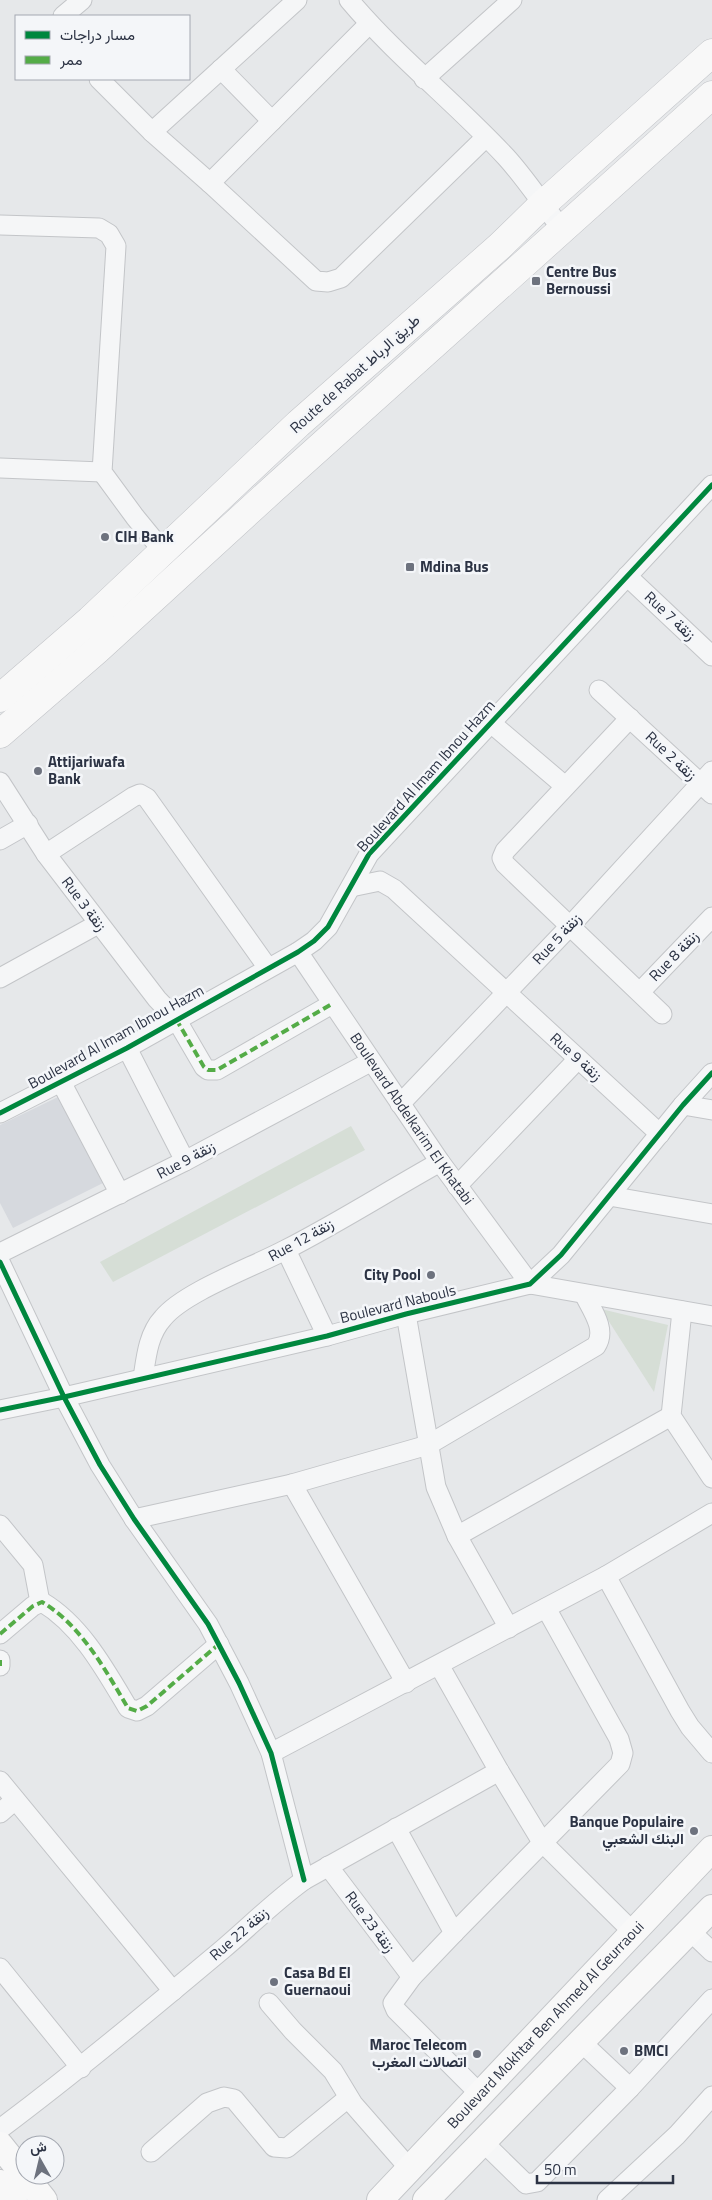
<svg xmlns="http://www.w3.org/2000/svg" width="712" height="2200" font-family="'Titillium Web',Vazirmatn,sans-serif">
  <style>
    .built { fill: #d6d9de }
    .green { fill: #d6ded6 }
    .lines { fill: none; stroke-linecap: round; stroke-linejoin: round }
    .street-casing { stroke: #c3c5c8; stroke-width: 21 }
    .secondary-casing { stroke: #c3c5c8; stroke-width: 28 }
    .primary-casing { stroke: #c2c4c8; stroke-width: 29 }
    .street { stroke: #f5f6f7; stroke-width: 19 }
    .secondary { stroke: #f8f8f8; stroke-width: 26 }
    .primary { stroke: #f8f8f8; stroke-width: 28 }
    .quiet { stroke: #54ac47; stroke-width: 4; stroke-dasharray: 8 4; stroke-linecap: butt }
    .cycleway-casing { stroke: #f4f6f9; stroke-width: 8 }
    .cycleway { stroke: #00873e; stroke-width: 5 }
    .poi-dot { fill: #6d727e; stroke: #f4f6f9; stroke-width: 2 }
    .labels { text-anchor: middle; stroke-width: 5; stroke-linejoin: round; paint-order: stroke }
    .poi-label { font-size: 15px; font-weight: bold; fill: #2c3344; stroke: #f4f6f9; text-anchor: start }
    .street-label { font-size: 15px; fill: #2c3344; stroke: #f4f6f9 }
  </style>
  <rect width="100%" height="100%" fill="#e6e8ea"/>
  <path class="built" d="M58,1097L103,1183L13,1228L0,1203V1125Z"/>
  <g class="green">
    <path d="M351,1126L365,1150L113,1282L100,1262Z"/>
    <path d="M601,1309L668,1325L654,1392Z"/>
  </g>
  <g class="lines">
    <g class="street-casing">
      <g id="street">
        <path d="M349,0C397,57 456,103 506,157C527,180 543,206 563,230"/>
        <path d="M63,16L82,0"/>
        <path d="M369,24L210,183L316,281L328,282L341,278L486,137"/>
        <path d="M221,69L272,121"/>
        <path d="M99,79L152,132L210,183"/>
        <path d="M424,79L512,0"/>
        <path d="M152,132L297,0"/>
        <path d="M0,225L99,228L109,234L116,246L102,472L135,517L162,550"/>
        <path d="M0,468L102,472"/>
        <path d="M627,576L712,656"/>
        <path d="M599,690L712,794"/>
        <path d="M630,718L505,851L502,858L505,864L662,1014"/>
        <path d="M491,723L565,786"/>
        <path d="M0,782L46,854L157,999L176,1019L204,1067L208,1070H217L332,1004"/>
        <path d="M0,840L28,824"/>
        <path d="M46,854L133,797L140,794L147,798L268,968"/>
        <path d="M351,887L380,881L394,889L660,1134"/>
        <path id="s1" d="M298,952L440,1162L530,1284"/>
        <path d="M0,978L98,924"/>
        <path d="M640,992L712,917"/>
        <path d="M127,1048L185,1161"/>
        <path d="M61,1082L120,1194"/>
        <path d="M400,1104L571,925L712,771"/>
        <path d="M683,1105L712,1110"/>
        <path d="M0,1113L127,1048L298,952L314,941L328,927L369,854L712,485"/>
        <path d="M457,1186L578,1059"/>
        <path d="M609,1196L712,1214"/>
        <path d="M286,1250L327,1336"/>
        <path d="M0,1253L185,1161L370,1062"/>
        <path d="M0,1262L64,1397L100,1465L134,1519L208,1624L239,1683L271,1753L304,1880"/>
        <path d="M530,1284L712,1316"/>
        <path d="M682,1311L671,1416L712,1478"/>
        <path d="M406,1314L436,1487L457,1536L509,1628"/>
        <path d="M143,1378C146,1358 148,1334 163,1318C184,1292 253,1267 285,1250C338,1223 388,1191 440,1162"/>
        <path d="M0,1410L64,1397L327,1336L406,1314L530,1284L561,1255L683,1105L712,1073"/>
        <path d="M292,1484L406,1683"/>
        <path d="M134,1519L292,1484L428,1445L596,1346C607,1330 592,1310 584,1294"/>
        <path d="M0,1525L33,1565L40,1602"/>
        <path d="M457,1536L671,1416"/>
        <path d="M606,1576L680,1711L690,1727L712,1753"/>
        <path d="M0,1634L33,1606L42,1602C81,1625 106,1671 128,1708L137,1711L147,1706L219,1644"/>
        <path d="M0,1660V1666"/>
        <path d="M439,1665L499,1771L542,1842L633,1932"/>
        <path d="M271,1753L606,1576L712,1513"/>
        <path d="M0,1781L173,1991"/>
        <path d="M0,1813L15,1800"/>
        <path d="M396,1828L454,1933"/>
        <path d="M328,1866L412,1977"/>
        <path d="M689,1930L712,1952"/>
        <path d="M0,1968L81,2068"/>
        <path d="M269,2003L293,2031L333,2071L353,2104L409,2168"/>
        <path d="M580,2041L630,2088"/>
        <path d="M480,2094L396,2010L393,2003L412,1977L454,1933L620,1764L623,1753L619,1739L546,1608"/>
        <path d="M0,2129C76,2072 149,2011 223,1949C250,1926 275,1901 304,1880L499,1771"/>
        <path d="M483,2142L526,2184L537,2182L630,2088L712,1999"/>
        <path d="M151,2152L207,2103L224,2097L234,2099L274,2147L287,2148L348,2098"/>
        <path d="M607,2200L677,2135L712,2096"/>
      </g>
    </g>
    <g class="secondary-casing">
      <g id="secondary">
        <path d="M0,2145L44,2200"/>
        <path d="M0,2183L14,2200"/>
        <path id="s2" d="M380,2200L712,1849"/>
        <path d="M426,2200L712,1908"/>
      </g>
    </g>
    <g class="primary-casing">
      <g id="primary">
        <path d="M0,698L90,620L298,424L500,246L542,205L712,53"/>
        <path d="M0,734L97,650L273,489L712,95"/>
      </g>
    </g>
    <use href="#street" class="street"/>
    <use href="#secondary" class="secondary"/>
    <use href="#primary" class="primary"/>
    <g class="quiet">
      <path d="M176,1019L204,1067L208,1070H217L332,1004"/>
      <path d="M0,1634L33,1606L42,1602C81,1625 106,1671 128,1708L137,1711L147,1706L219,1644"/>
      <path d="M0,1660V1666"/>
    </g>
    <g class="cycleway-casing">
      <g id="cycleway">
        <path d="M0,1113L127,1048L298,952L314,941L328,927L369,854L712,485"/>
        <path d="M0,1262L64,1397L100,1465L134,1519L208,1624L239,1683L271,1753L304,1880"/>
        <path d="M0,1410L64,1397L327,1336L406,1314L530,1284L561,1255L683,1105L712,1073"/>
      </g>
    </g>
    <use href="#cycleway" class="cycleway"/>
  </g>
  <g class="poi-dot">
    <rect x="531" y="276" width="10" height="10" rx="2.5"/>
    <circle cx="105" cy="537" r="5"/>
    <rect x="405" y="562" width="10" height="10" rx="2.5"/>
    <circle cx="38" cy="771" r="5"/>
    <circle cx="431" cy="1275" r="5"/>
    <circle cx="694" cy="1831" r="5"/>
    <circle cx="274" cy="1982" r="5"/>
    <circle cx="624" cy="2051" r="5"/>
    <circle cx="477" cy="2054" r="5"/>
  </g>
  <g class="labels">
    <g class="poi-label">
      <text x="546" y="277">Centre Bus<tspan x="546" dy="17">Bernoussi</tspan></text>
      <text x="115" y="542">CIH Bank</text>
      <text x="420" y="572">Mdina Bus</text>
      <text x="48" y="767">Attijariwafa<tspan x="48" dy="17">Bank</tspan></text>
      <text x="421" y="1280" text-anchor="end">City Pool</text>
      <text x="684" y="1827" text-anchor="end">Banque Populaire<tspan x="684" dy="17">البنك الشعبي</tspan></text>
      <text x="284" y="1978">Casa Bd El<tspan x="284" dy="17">Guernaoui</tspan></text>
      <text x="467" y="2050" text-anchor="end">Maroc Telecom<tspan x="467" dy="17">اتصالات المغرب</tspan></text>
      <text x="634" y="2056">BMCI</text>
    </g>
    <g class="street-label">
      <text transform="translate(355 374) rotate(-42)" y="5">Route de Rabat طريق الرباط</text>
      <text transform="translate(670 616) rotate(43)" y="5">Rue 7 زنقة</text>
      <text transform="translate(671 756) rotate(43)" y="5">Rue 2 زنقة</text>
      <text transform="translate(426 776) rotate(-48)" y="5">Boulevard Al Imam Ibnou Hazm</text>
      <text transform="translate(84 904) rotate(53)" y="5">Rue 3 زنقة</text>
      <text transform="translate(557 939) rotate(-47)" y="5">Rue 5 زنقة</text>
      <text transform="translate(674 956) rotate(-46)" y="5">Rue 8 زنقة</text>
      <text transform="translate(116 1037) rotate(-29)" y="5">Boulevard Al Imam Ibnou Hazm</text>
      <text transform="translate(576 1057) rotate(42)" y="5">Rue 9 زنقة</text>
      <text dy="5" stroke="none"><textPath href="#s1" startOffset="202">Boulevard Abdelkarim El Khatabi</textPath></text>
      <text transform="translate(186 1160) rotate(-28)" y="5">Rue 9 زنقة</text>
      <text transform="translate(301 1240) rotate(-29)" y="5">Rue 12 زنقة</text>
      <text transform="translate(398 1304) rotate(-14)" y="5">Boulevard Nabouls</text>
      <text transform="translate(370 1922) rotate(53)" y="5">Rue 23 زنقة</text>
      <text transform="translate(239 1934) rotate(-41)" y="5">Rue 22 زنقة</text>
      <text dy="5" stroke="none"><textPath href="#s2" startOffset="241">Boulevard Mokhtar Ben Ahmed Al Geurraoui</textPath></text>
    </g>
  </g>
  <rect x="15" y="15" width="175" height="65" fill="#f4f6f9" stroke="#a4a8b1"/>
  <rect x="25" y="31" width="25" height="8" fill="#00873e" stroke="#a4a8b1"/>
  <text x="60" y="40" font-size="15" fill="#2c3344">مسار دراجات</text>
  <rect x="25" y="56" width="25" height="8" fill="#54ac47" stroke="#a4a8b1"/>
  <text x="60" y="65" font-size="15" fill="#2c3344">ممر</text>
  <g transform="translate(40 2160) rotate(352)"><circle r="24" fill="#f4f6f9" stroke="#a4a8b1"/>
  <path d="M0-4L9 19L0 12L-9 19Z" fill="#6d727e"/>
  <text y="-8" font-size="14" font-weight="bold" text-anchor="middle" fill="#2c3344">ش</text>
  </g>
  <path d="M537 2175v8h136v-8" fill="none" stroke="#2c3344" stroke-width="2.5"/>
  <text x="544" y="2175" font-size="15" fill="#2c3344" stroke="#f4f6f9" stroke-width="4" paint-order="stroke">50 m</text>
</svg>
